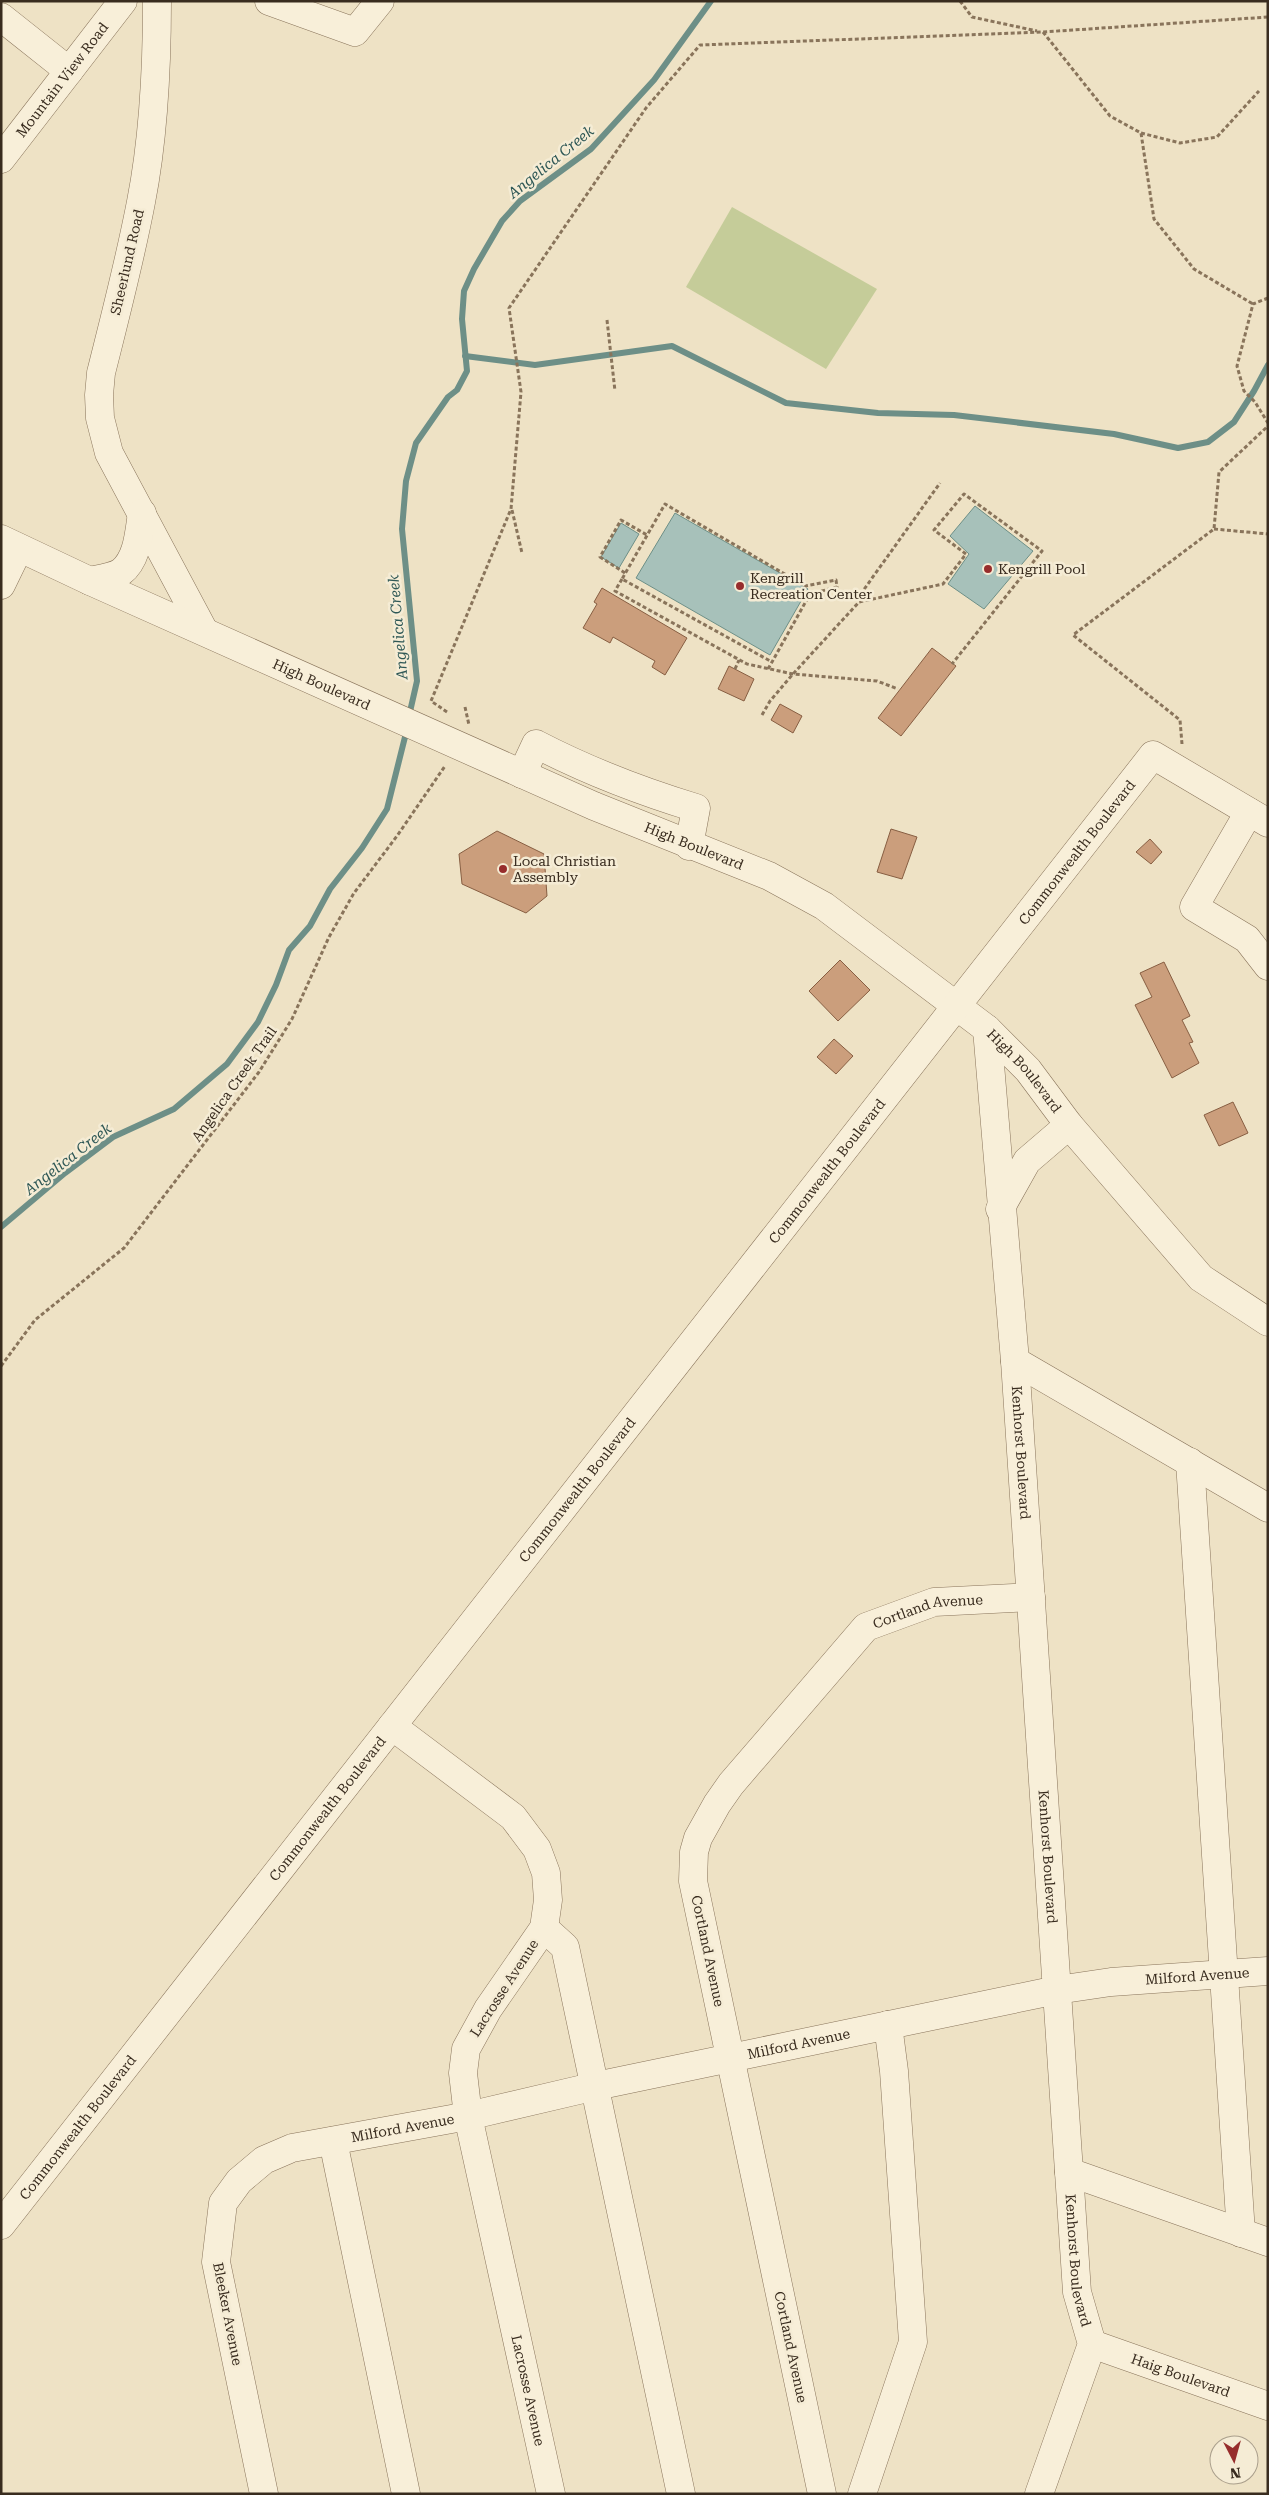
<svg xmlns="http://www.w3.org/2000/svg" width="1269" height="2495" font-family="'Roboto Serif',serif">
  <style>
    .green { fill: #c5cc99 }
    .water { fill: #a7c1ba; stroke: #6d8f87 }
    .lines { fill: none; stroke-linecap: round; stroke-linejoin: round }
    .stream { stroke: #6d8f87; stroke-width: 6 }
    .building { fill: #cb9e7c; stroke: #875e42 }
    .minor-casing { stroke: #89745b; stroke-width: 29 }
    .path { stroke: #89745b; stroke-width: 3; stroke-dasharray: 4 2.5; stroke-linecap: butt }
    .minor { stroke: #f8efd9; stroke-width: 28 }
    .poi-dot { fill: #972d2c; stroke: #f5ecd5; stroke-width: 2 }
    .labels { text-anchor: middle; stroke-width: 5; stroke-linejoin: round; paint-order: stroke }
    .street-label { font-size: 14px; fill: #392c1f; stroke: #f5ecd5 }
    .poi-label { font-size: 14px; fill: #392c1f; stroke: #f5ecd5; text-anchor: start }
    .water-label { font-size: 15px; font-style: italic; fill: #2f5856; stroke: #f5ecd5 }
  </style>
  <rect width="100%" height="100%" fill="#eee2c5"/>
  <path class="green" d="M732,207L877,289L826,369L686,287Z"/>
  <g class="water">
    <path d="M975,506L1033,551L984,609L948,584L969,554L950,536Z"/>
    <path d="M675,513L808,589L770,655L636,578Z"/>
    <path d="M621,523L639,534L619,568L601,557Z"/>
  </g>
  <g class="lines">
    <g class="stream">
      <path d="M465,356L535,365L672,346L786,403L878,413L954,415L1114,434L1178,448L1208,442L1234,422L1254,391L1268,365"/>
      <path d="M409,716L417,681L402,529L406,481L416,443L448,397L457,390L467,371L462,319L464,291L474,269L502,221L520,201L591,149L654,80L711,1"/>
      <path d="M1,1227L65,1173L113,1137L174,1109L227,1064L258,1022L276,985L289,950L310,926L330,889L362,848L387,809L407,729"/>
    </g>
  </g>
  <g class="building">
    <path d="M602,588L687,638L665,675L652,667L655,661L613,637L610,643L583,628L597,604L594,602Z"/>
    <path d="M932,648L956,666L901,736L878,718Z"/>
    <path d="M729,666L754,679L744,701L718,689Z"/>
    <path d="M780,704L802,716L793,733L771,720Z"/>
    <path d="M891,829L917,837L902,879L877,872Z"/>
    <path d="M497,831L544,854L547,896L526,913L462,884L459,854Z"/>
    <path d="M1150,839L1162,852L1151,864L1136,852Z"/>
    <path d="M840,960L870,990L838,1021L809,991Z"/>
    <path d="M1164,962L1190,1016L1182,1020L1193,1042L1189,1043L1199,1063L1172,1078L1135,1005L1152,997L1140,973Z"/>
    <path d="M834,1039L853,1056L836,1074L817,1057Z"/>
    <path d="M1233,1102L1248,1133L1219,1146L1204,1115Z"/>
  </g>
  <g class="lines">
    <g class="minor-casing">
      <g id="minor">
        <path d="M157,1C157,69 154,136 141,202C130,260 115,317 101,373L99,395L100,418L109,453L204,631"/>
        <path d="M269,1L355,32L380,1"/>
        <path d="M1,17L69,71"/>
        <path id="s1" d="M1,159L123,1"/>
        <path id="s2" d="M1,539L90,581L594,806L769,876L824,906L987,1029L1028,1070L1069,1125L1201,1278L1268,1322"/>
        <path d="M90,581C99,579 113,577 121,572C138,559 139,532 142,513"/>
        <path d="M1,585L19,548"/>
        <path d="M522,774L536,744C588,771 640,791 696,808L689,846"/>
        <path d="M1249,812L1194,907L1247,939L1268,966"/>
        <path id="s3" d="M987,1029L1015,1361L1077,2292L1092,2344L1039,2494"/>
        <path d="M1000,1209L1027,1161L1069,1125"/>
        <path d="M1015,1361L1268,1508"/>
        <path d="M1190,1462L1241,2233"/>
        <path id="s4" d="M392,1726L513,1817L537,1849L546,1873L548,1900L544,1928L488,2009L466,2049L463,2073L468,2116L551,2494"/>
        <path d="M544,1928L565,1947L681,2494"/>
        <path d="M333,2141L406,2494"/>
        <path d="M1069,2172L1268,2242"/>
        <path id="s5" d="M1,2225L1153,755L1268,823"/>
        <path id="s6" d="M1092,2344L1268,2406"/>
        <path id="s7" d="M264,2494L216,2262L223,2203L239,2181L264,2160L292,2148L468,2116L596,2086L1057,1990L1111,1982L1268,1971"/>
        <path id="s8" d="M822,2494L693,1881L694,1852L698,1838L717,1804L731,1784L866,1627L934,1602L1031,1597"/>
        <path d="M862,2494L913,2342L894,2071L888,2025"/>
      </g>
    </g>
    <g class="path">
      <path d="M960,1L972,17L1037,31"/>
      <path d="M1043,32L1110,116L1141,133L1154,219L1194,269L1253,304"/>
      <path d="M1141,133L1180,143L1217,137L1259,91"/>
      <path d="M1268,298L1253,304L1237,366L1244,391L1255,402L1268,423"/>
      <path d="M607,320L615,391"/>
      <path d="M512,510L522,553"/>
      <path d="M1214,529L1268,534"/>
      <path d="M625,573L600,557L621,520L647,535"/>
      <path d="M622,579L615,591L747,664L793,674L877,681L898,689"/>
      <path d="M859,601L865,588L940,483"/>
      <path d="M735,669L739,660"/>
      <path d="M768,669L772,662L810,594L837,587L836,580L805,586L665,504L622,579L772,662"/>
      <path d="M465,707L469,725"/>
      <path d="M447,712L431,701L511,509L521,392L509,308L646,108L700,45L1043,32L1268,17"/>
      <path d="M762,715L770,701L793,674L859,602L943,584L966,554L934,530L964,494L1042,551L952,664"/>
      <path d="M1182,744L1180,720L1073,635L1214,529L1219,472L1268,426"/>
      <path d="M1,1366L35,1320L124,1248L259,1072L292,1019L329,937L354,893L397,836L445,766"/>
    </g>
    <use href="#minor" class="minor"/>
  </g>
  <g class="poi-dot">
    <circle cx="988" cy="569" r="5"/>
    <circle cx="740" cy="586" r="5"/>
    <circle cx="503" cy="869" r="5"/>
  </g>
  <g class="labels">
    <g class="street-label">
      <text dy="5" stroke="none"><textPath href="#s1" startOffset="100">Mountain View Road</textPath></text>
      <text transform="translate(127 262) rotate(-77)" y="5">Sheerlund Road</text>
      <text dy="5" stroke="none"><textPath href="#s2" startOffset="352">High Boulevard</textPath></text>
      <text dy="5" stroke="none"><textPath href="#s2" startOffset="758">High Boulevard</textPath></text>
      <text dy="5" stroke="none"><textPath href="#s5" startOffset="1744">Commonwealth Boulevard</textPath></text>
      <text dy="5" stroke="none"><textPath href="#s2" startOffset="1162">High Boulevard</textPath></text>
      <text transform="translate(234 1084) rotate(-55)" y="5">Angelica Creek Trail</text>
      <text dy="5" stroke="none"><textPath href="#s5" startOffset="1339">Commonwealth Boulevard</textPath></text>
      <text dy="5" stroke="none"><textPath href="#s3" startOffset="425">Kenhorst Boulevard</textPath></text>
      <text dy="5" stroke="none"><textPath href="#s5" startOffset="934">Commonwealth Boulevard</textPath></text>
      <text dy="5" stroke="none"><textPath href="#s8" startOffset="1005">Cortland Avenue</textPath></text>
      <text dy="5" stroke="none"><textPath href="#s5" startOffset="529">Commonwealth Boulevard</textPath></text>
      <text dy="5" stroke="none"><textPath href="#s3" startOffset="830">Kenhorst Boulevard</textPath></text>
      <text transform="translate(708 1951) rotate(78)" y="5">Cortland Avenue</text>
      <text dy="5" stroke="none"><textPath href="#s7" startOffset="1309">Milford Avenue</textPath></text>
      <text transform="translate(504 1988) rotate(-57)" y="5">Lacrosse Avenue</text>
      <text dy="5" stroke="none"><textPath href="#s7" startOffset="904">Milford Avenue</textPath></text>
      <text dy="5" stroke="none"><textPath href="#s5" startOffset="124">Commonwealth Boulevard</textPath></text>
      <text dy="5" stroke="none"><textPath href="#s7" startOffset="499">Milford Avenue</textPath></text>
      <text dy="5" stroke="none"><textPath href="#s3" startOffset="1235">Kenhorst Boulevard</textPath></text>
      <text transform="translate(228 2314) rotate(79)" y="5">Bleeker Avenue</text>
      <text transform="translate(791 2347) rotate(78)" y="5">Cortland Avenue</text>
      <text dy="5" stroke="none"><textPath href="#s6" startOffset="94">Haig Boulevard</textPath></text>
      <text dy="5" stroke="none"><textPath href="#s4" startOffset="765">Lacrosse Avenue</textPath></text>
    </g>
    <g class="poi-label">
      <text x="998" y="574">Kengrill Pool</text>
      <text x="750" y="583">Kengrill<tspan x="750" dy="16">Recreation Center</tspan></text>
      <text x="513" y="866">Local Christian<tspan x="513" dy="16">Assembly</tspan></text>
    </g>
    <g class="water-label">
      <text transform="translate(551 162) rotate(-39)" y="5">Angelica Creek</text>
      <text transform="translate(398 627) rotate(-95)" y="5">Angelica Creek</text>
      <text transform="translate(68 1159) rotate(-38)" y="5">Angelica Creek</text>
    </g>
  </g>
  <rect width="1269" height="2495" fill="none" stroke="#392c1f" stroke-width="5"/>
  <g transform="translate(1234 2460) rotate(174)"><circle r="24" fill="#f5ecd5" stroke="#aa9f8c"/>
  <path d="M0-4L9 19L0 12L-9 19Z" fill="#972d2c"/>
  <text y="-8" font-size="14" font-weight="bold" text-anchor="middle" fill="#392c1f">N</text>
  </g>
</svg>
